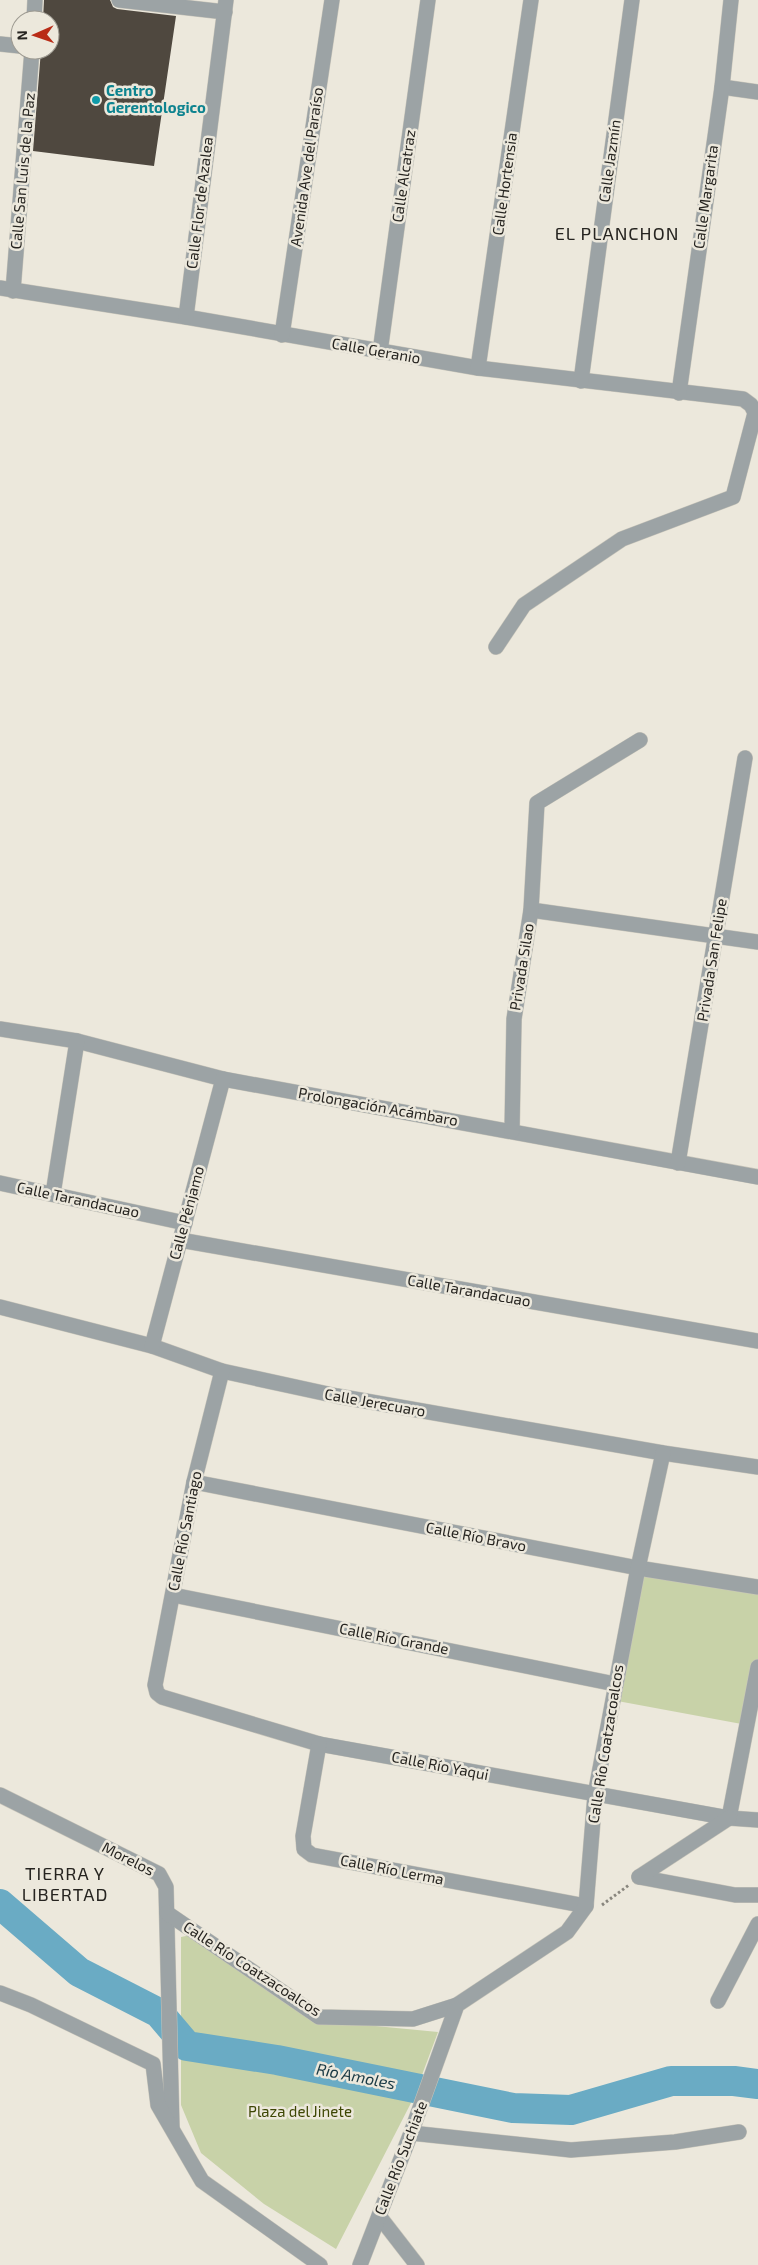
<svg xmlns="http://www.w3.org/2000/svg" width="758" height="2265" font-family="'Exo 2',sans-serif">
  <style>
    .green { fill: #c8d2a8 }
    .lines { fill: none; stroke-linecap: round; stroke-linejoin: round }
    .river { stroke: #6aabc4; stroke-width: 30 }
    .building { fill: #4f483f }
    .minor-casing { stroke: #c8c5ba; stroke-width: 16 }
    .path { stroke: #89867e; stroke-width: 3; stroke-dasharray: 2.5 2.5; stroke-linecap: butt }
    .minor { stroke: #9ca3a5; stroke-width: 15 }
    .culture-dot { fill: #0f9aa8; stroke: #ece8dc; stroke-width: 2 }
    .labels { text-anchor: middle; stroke-width: 5; stroke-linejoin: round; paint-order: stroke }
    .culture-label { font-size: 15px; font-weight: bold; fill: #0d838f; stroke: #ece8dc; text-anchor: start }
    .street-label { font-size: 15px; fill: #262420; stroke: #ece8dc }
    .park-label { font-size: 15px; fill: #3d4603; stroke: #ece8dc }
    .water-label { font-size: 16px; font-style: italic; fill: #193944; stroke: #ece8dc }
    .quarter-label { font-size: 18px; letter-spacing: 1px; fill: #262420; stroke: #ece8dc }
  </style>
  <rect width="100%" height="100%" fill="#ece8dc"/>
  <g class="green">
    <path d="M638,1568L758,1587V1668L747,1725L612,1700Z"/>
    <path d="M191,1935L313,2020L438,2032L413,2099L336,2249L264,2204L201,2153L181,2105V1937Z"/>
  </g>
  <g class="lines">
    <path class="river" d="M0,1904L79,1972L159,2013L187,2046L277,2060L513,2108L571,2110L671,2081H734L758,2084"/>
  </g>
  <path class="building" d="M44,0H110L113,7L117,9L176,16L154,166L33,151L41,50H50V20H43Z"/>
  <g class="lines">
    <g class="minor-casing">
      <g id="minor">
        <path d="M119,0L225,12"/>
        <path d="M34,20L35,0"/>
        <path d="M0,44L20,46"/>
        <path d="M722,87L758,92"/>
        <path d="M0,288L186,317L478,368L743,399L751,405L755,413L733,497L622,539L524,605L496,647"/>
        <path d="M13,291L32,50"/>
        <path d="M186,317L226,0"/>
        <path d="M282,335L332,0"/>
        <path d="M380,352L428,0"/>
        <path d="M478,368L531,0"/>
        <path d="M581,381L632,0"/>
        <path d="M679,393L722,87L731,0"/>
        <path d="M531,910L758,942"/>
        <path d="M0,1029L77,1041L223,1079L758,1177"/>
        <path d="M512,1131L514,1019L531,910L537,803L640,740"/>
        <path d="M678,1163L745,758"/>
        <path d="M0,1183L185,1223"/>
        <path d="M53,1194L77,1041"/>
        <path d="M180,1240L758,1341"/>
        <path d="M0,1307L152,1346L222,1371L337,1396L663,1453L758,1467"/>
        <path d="M152,1346L223,1079"/>
        <path d="M222,1371L194,1482L155,1685L157,1693L162,1697L319,1744L729,1818L758,1820"/>
        <path d="M194,1482L638,1568L758,1587"/>
        <path d="M173,1595L615,1684"/>
        <path d="M319,1744L303,1836L304,1849L312,1855L586,1906"/>
        <path d="M0,1795L159,1874L166,1887L172,2127"/>
        <path d="M729,1818L758,1667"/>
        <path d="M639,1877L735,1895H758"/>
        <path d="M639,1877L729,1818"/>
        <path d="M167,1913L319,2017L413,2019L457,2005"/>
        <path d="M0,1993L31,2005L153,2064L158,2105L202,2181L320,2265"/>
        <path d="M718,2001L758,1924"/>
        <path d="M411,2133L571,2150L675,2142L739,2132"/>
        <path d="M379,2216L417,2265"/>
        <path d="M360,2265L411,2133L457,2005L567,1932L586,1906L595,1795L638,1568L663,1453"/>
      </g>
    </g>
    <path class="path" d="M602,1905L629,1885"/>
    <use href="#minor" class="minor"/>
  </g>
  <circle class="culture-dot" cx="96" cy="100" r="5"/>
  <g class="labels">
    <g class="culture-label">
      <text x="106" y="96">Centro<tspan x="106" dy="17">Gerentologico</tspan></text>
    </g>
    <g class="street-label">
      <text transform="translate(610 161) rotate(-82)" y="5">Calle Jazmín</text>
      <text transform="translate(307 167) rotate(-82)" y="5">Avenida Ave del Paraíso</text>
      <text transform="translate(23 171) rotate(-85)" y="5">Calle San Luis de la Paz</text>
      <text transform="translate(404 176) rotate(-82)" y="5">Calle Alcatraz</text>
      <text transform="translate(505 184) rotate(-82)" y="5">Calle Hortensia</text>
      <text transform="translate(706 197) rotate(-82)" y="5">Calle Margarita</text>
      <text transform="translate(200 203) rotate(-83)" y="5">Calle Flor de Azalea</text>
      <text transform="translate(376 351) rotate(10)" y="5">Calle Geranio</text>
      <text transform="translate(712 960) rotate(-81)" y="5">Privada San Felipe</text>
      <text transform="translate(522 967) rotate(-81)" y="5">Privada Silao</text>
      <text transform="translate(378 1107) rotate(10)" y="5">Prolongación Acámbaro</text>
      <text transform="translate(78 1200) rotate(12)" y="5">Calle Tarandacuao</text>
      <text transform="translate(187 1213) rotate(-75)" y="5">Calle Pénjamo</text>
      <text transform="translate(469 1291) rotate(10)" y="5">Calle Tarandacuao</text>
      <text transform="translate(375 1403) rotate(10)" y="5">Calle Jerecuaro</text>
      <text transform="translate(185 1531) rotate(-79)" y="5">Calle Río Santiago</text>
      <text transform="translate(476 1537) rotate(11)" y="5">Calle Río Bravo</text>
      <text transform="translate(394 1639) rotate(11)" y="5">Calle Río Grande</text>
      <text transform="translate(606 1744) rotate(-81)" y="5">Calle Río Coatzacoalcos</text>
      <text transform="translate(440 1766) rotate(11)" y="5">Calle Río Yaqui</text>
      <text transform="translate(128 1859) rotate(27)" y="5">Morelos</text>
      <text transform="translate(392 1870) rotate(11)" y="5">Calle Río Lerma</text>
      <text transform="translate(252 1969) rotate(33)" y="5">Calle Río Coatzacoalcos</text>
      <text transform="translate(401 2158) rotate(-69)" y="5">Calle Río Suchiate</text>
    </g>
    <g class="park-label">
      <text x="300" y="2117">Plaza del Jinete</text>
    </g>
    <g class="water-label">
      <text transform="translate(356 2076) rotate(11)" y="6">Río Amoles</text>
    </g>
    <g class="quarter-label">
      <text x="617" y="240">EL PLANCHON</text>
      <text x="65" y="1880">TIERRA Y<tspan x="65" dy="21">LIBERTAD</tspan></text>
    </g>
  </g>
  <g transform="translate(35 35) rotate(268)"><circle r="24" fill="#ece8dc" stroke="#9d9a91"/>
  <path d="M0-4L9 19L0 12L-9 19Z" fill="#b92c17"/>
  <text y="-8" font-size="14" font-weight="bold" text-anchor="middle" fill="#262420">N</text>
  </g>
</svg>
